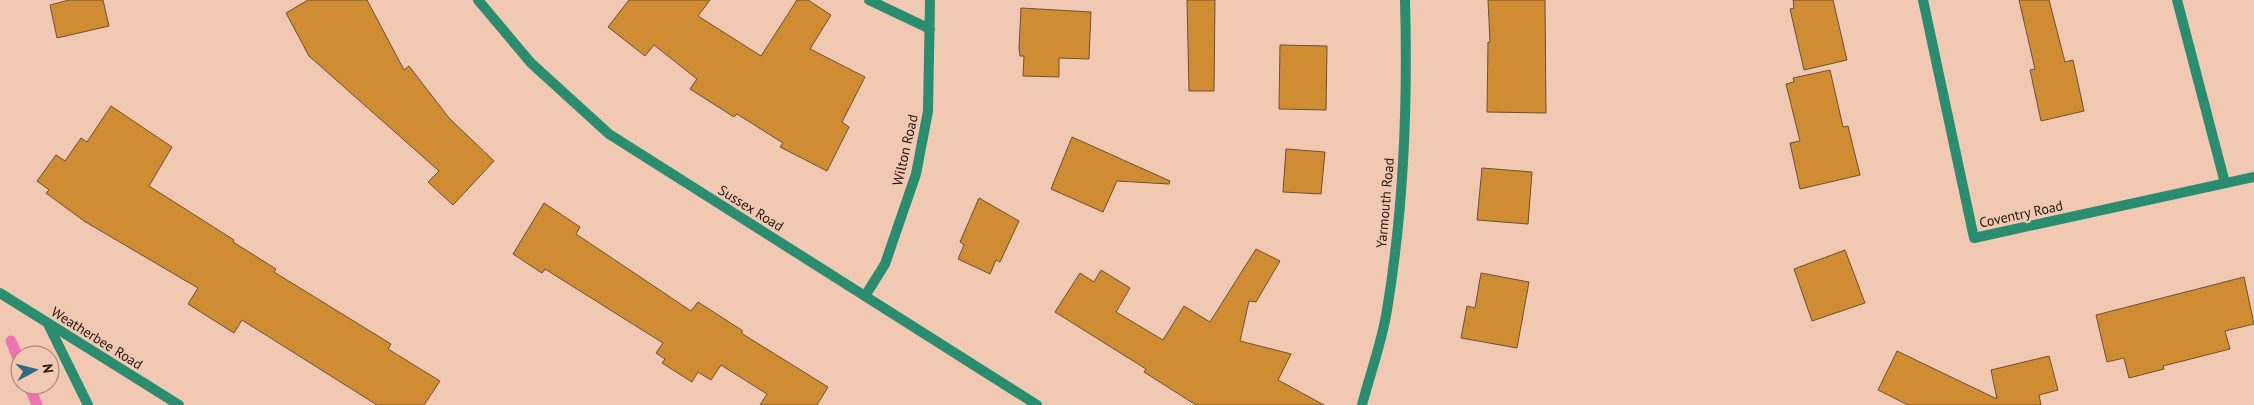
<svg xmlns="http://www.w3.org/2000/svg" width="2254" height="405" font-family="'PT Sans',sans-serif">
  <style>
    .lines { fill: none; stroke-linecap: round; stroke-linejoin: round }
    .stream { stroke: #ed75b4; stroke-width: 11 }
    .building { fill: #cf8c32; stroke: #6c5234 }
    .service { stroke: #2b8d70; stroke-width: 10 }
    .minor { stroke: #2b8d70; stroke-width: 10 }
    .labels { text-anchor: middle; stroke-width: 5; stroke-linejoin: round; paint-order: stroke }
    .street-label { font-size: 14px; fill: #26170f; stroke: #f1c8b2 }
  </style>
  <rect width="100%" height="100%" fill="#f1c8b2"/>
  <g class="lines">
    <g class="stream">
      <path d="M11,341L20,363"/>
      <path d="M29,385L37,405"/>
    </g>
  </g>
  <g class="building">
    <path d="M69,0H103L109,26L57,38L50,5Z"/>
    <path d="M308,0H367L404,70L409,66L449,118L494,161L453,205L428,182L439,171L309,56L286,13Z"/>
    <path d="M629,0H710L698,16L761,56L797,0H808L831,15L810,49L865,77L842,122L849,127L827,171L780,147L783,143L737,114L734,117L690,89L697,79L654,45L645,56L608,27Z"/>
    <path d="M1187,0H1215L1214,91H1189Z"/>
    <path d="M1488,0H1545L1546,113L1487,112L1488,42H1490Z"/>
    <path d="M1793,0H1833L1847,60L1804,70L1790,9L1794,8Z"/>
    <path d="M2019,0H2049L2065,62L2073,60L2084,111L2041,121L2030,70L2035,69Z"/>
    <path d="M1021,8L1091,12L1089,59L1059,58V77L1023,76L1024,56H1020L1019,48Z"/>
    <path d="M1280,45L1327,46L1326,110L1279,109Z"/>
    <path d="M1830,70L1843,127L1848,126L1860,175L1800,189L1790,143L1800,141L1786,84L1794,82L1793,78Z"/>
    <path d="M111,106L172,147L149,186L234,240L233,242L276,269L274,272L391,344L388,349L440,381L424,405H377L242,320L234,333L188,304L198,288L84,221L46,193L49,190L37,181L56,155L65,161L81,138L87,142Z"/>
    <path d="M1072,137L1170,181L1169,184L1117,181L1103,212L1051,189Z"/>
    <path d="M1286,149L1325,152L1321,194L1283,192Z"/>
    <path d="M1482,168L1532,172L1528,224L1477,220Z"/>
    <path d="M979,198L1019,221L1000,262L996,260L990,274L958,259L964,245L960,242Z"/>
    <path d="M544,203L580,227L576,234L691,311L698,302L743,331L741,333L828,387L817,405H760L767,394L721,365L711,380L698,372L692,382L662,363L665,359L656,353L663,343L545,269L542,273L513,254Z"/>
    <path d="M1256,249L1280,261L1256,302L1249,301L1240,341L1291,354L1278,380L1324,405H1196L1144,372L1146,369L1055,312L1080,273L1094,282L1101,270L1130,288L1116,312L1163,340L1184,306L1210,322Z"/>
    <path d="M1845,250L1865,303L1812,321L1794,269Z"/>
    <path d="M1481,273L1529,282L1517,348L1461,338L1467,306L1475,308Z"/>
    <path d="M2244,277L2254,324L2225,331L2230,349L2163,366L2164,369L2129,378L2124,358L2107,362L2096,315Z"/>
    <path d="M1897,351L1997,399L1991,370L2049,356L2058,390L2039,395L2041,405H1908L1878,390Z"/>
  </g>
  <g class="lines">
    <g class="service">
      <path d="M869,0L930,29"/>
      <path d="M2177,0L2225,183"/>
    </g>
    <g class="minor">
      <path d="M478,0L531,63L609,134L1037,405"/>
      <path d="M1923,0L1974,238L2254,177"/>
      <path d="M0,293L179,405"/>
      <path d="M865,296L885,264L916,174L928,111L930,0"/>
      <path d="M48,324L88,405"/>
      <path d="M1362,405C1370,374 1382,342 1387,310C1404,207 1408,104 1405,0"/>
    </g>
  </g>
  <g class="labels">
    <g class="street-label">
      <text transform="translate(905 150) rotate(-77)" y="5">Wilton Road</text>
      <text transform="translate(1385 203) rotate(-85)" y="5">Yarmouth Road</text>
      <text transform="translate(751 208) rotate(32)" y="5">Sussex Road</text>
      <text transform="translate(2021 214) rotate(-12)" y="5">Coventry Road</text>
      <text transform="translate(97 338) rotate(32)" y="5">Weatherbee Road</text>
    </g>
  </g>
  <g transform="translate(35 370) rotate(83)"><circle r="24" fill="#f1c8b2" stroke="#a08171"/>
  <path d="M0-4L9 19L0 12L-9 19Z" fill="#316a83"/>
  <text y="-8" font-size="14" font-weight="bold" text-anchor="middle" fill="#26170f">N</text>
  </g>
</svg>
